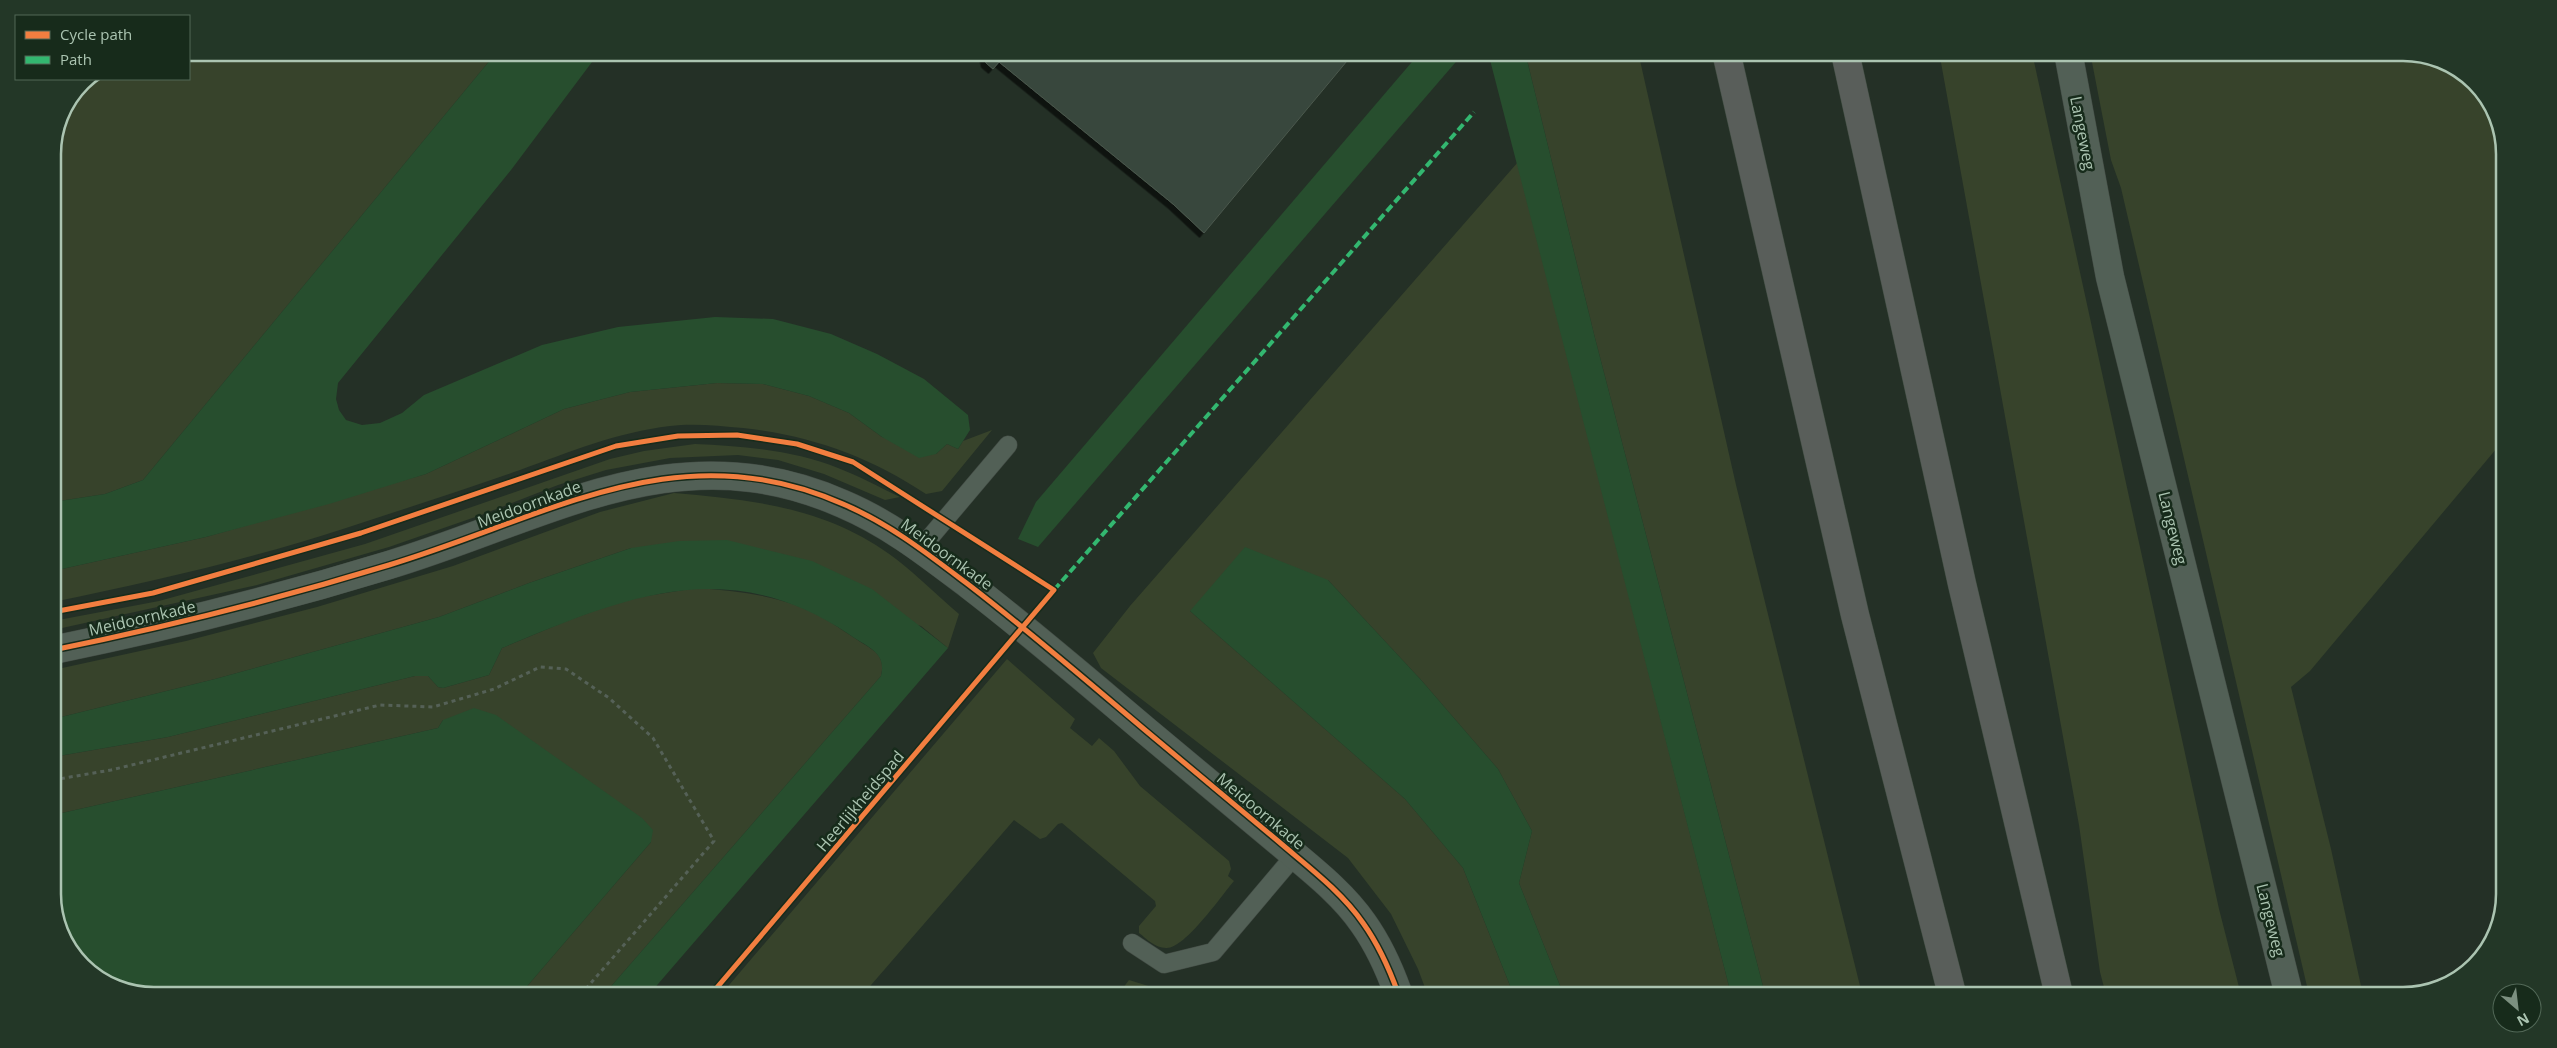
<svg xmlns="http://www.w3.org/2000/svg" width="2557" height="1048" font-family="'Open Sans',sans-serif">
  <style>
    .green { fill: #37432b }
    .water { fill: #274e2e }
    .building { fill: #39463c; stroke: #4b594e; filter: url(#shadow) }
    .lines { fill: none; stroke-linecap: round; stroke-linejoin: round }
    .service-casing { stroke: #424b44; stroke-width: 19 }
    .minor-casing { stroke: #424b44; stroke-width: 29 }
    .motorway-casing { stroke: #404d42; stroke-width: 29 }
    .path { stroke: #556157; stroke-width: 3; stroke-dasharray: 4 4; stroke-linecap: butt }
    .service { stroke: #526056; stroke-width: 18 }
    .minor { stroke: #526056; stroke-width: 28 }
    .motorway { stroke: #595e5a; stroke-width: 28 }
    .quiet { stroke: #33b770; stroke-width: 4; stroke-dasharray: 8 4; stroke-linecap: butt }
    .cycleway-casing { stroke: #172b1b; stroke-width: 8 }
    .cycleway { stroke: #f27e40; stroke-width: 5 }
    .labels { text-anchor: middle; stroke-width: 5; stroke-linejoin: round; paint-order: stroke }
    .street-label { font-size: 16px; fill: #abc4b1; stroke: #172b1b }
    .rim { fill: none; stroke: #abc4b1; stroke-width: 2.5 }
  </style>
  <defs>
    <filter id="shadow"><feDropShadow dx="-4.5" dy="4.5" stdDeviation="0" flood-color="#0009"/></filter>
  </defs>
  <rect width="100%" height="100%" fill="#243026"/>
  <g class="green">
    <path d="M189,53H496L143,480L105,494L53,502V147L60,115L82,82L87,79H189Z"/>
    <path d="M1526,56H1639L1736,485L1862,994H1765L1595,338Z"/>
    <path d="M1940,57H2033L2219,909L2241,995H2106L2100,972L2079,825Z"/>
    <path d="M2091,57L2436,58L2483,92L2504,147L2502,442L2310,671L2291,687L2331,849L2363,995H2309L2121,188L2111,160Z"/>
    <path d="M1518,162L1731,994L1563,993L1519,883L1532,831L1498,769L1422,681L1328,580L1190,611L1405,799L1463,868L1513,993H1427L1418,969L1391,914L1348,858L1101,668L1093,653L1130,606Z"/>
    <path d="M717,383L763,384L809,396L849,413L882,437L936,454L947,444L958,449L963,441L992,430L942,491L926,494C868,456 812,436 743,428C719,426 694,423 670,426C618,432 569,452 520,470C463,490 404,509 346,528C251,559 151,582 53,602V571L206,537L426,474L564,409L630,392Z"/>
    <path d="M695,444C741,446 794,450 838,468C859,476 879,487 900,497L885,500L824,474L778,460L738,455L670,458L606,470L558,485L481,515L389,547L257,585L53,630V621L159,601L365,544L610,459L644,451Z"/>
    <path d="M674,493C755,500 829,508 896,559C918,576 938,596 959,614L948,648L921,626L631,548L529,583L439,617L215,679L53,719V670L186,641L317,607L453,566L600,512Z"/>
    <path d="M696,588C740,591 785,596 824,618C834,624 843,631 853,637C869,649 887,652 881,676L607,991H523L651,842L443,720L438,728L53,815V757L168,737L415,676H428L438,687L443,688L489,675L502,648L569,620L628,599Z"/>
    <path d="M1007,659L1075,719L1070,728L1092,746L1099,738L1114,751L1140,786L1229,861L1231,869L1228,876L1234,881C1221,896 1185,949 1166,948C1155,948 1147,939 1139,933V926L1156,906L1155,901L1062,823L1058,824L1046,837L1040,839L1014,820L865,992L724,991Z"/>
    <path d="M1129,980L1171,993L1120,992Z"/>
  </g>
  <g class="water">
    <path d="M496,53L598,54L511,170L338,383L336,399L339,410L346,420L362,425L380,423L402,413L424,395L542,345L618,327L715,317L773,319L831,334L877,354L924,379L968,415L970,430L958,449L947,444L936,454L919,458L882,437L849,413L809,396L763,384L717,383L630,392L564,409L426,474L329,504L206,537L53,571V502L105,494L143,480Z"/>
    <path d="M1417,56H1461L1038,547L1018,539L1036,502Z"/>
    <path d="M1489,56H1526L1595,338L1765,994H1731Z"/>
    <path d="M727,540L812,561L872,589L948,648L652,991H607L881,676C887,652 867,647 850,635C727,552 625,597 502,648L489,675L443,688L438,687L428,676H415L168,737L53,757V719L215,679L439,617L529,583L631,548L679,541Z"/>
    <path d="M1245,547L1328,580L1422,681L1498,769L1532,831L1519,883L1563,993H1513L1463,868L1405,799L1190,611Z"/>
    <path d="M474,708L496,715L642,818L653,830L651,842L523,991L121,990L73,956L53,901V815L438,728L443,720Z"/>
  </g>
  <path class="building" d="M984,54L1352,55L1204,233L1173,204L999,62L993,69L986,63Z"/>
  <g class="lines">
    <g class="service-casing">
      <g id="service">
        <path d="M921,548L1008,445"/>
        <path d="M1132,943L1164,964L1213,952L1295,855"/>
      </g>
    </g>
    <g class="minor-casing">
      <g id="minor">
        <path d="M2069,57L2110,277L2289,995"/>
        <path d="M53,650C166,627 278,599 389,565C546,518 677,430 843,504C890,524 928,554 969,585C1029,631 1087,681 1145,730C1189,767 1234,804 1278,841C1307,866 1341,891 1363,923C1378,944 1389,968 1398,993"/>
      </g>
    </g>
    <g class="motorway-casing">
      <g id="motorway">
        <path d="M1727,56L1855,615L1952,994"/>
        <path d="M1846,57L1962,584L2059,995"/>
      </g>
    </g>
    <path class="path" d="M53,780L111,770L380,705L433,707L494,689L540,667L566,669L609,698L653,738L714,841L584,991"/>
    <use href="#service" class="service"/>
    <use href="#minor" class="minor"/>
    <use href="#motorway" class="motorway"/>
    <path class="quiet" d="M1054,590L1474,112"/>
    <g class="cycleway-casing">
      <g id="cycleway">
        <path d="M53,612L153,593L361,533L616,446L678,436L737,435L797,444L853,462L1054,590L714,991"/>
        <path d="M53,650C166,627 278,599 389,565C546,518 677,430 843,504C890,524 928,554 969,585C1029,631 1087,681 1145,730C1189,767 1234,804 1278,841C1307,866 1341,891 1363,923C1378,944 1389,968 1398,993"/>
      </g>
    </g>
    <use href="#cycleway" class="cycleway"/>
  </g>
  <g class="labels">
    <g class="street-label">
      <text transform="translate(2083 133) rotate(79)" y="6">Langeweg</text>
      <text transform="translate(529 504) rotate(-20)" y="6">Meidoornkade</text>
      <text transform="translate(2173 528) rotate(76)" y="6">Langeweg</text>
      <text transform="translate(947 554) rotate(36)" y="6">Meidoornkade</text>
      <text transform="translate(142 618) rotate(-13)" y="6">Meidoornkade</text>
      <text transform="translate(860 801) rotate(-50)" y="6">Heerlijkheidspad</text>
      <text transform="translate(1261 811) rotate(40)" y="6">Meidoornkade</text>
      <text transform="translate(2271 920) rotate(76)" y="6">Langeweg</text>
    </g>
  </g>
  <path d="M0 0H2557V1048H0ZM154 61H2403A93 93 0 0 1 2496 154V894A93 93 0 0 1 2403 987H154A93 93 0 0 1 61 894V154A93 93 0 0 1 154 61Z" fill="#233727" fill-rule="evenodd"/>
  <path class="rim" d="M154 61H2403A93 93 0 0 1 2496 154V894A93 93 0 0 1 2403 987H154A93 93 0 0 1 61 894V154A93 93 0 0 1 154 61Z"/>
  <rect x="15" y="15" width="175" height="65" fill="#172b1b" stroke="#526857"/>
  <rect x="25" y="31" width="25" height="8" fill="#f27e40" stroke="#526857"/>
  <text x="60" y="40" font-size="15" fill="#abc4b1">Cycle path</text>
  <rect x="25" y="56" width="25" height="8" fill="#33b770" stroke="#526857"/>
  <text x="60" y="65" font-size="15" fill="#abc4b1">Path</text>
  <g transform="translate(2517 1008) rotate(152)"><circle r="24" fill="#172b1b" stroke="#526857"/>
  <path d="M0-4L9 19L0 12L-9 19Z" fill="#7c9080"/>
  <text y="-8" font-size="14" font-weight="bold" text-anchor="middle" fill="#abc4b1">N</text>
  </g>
</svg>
